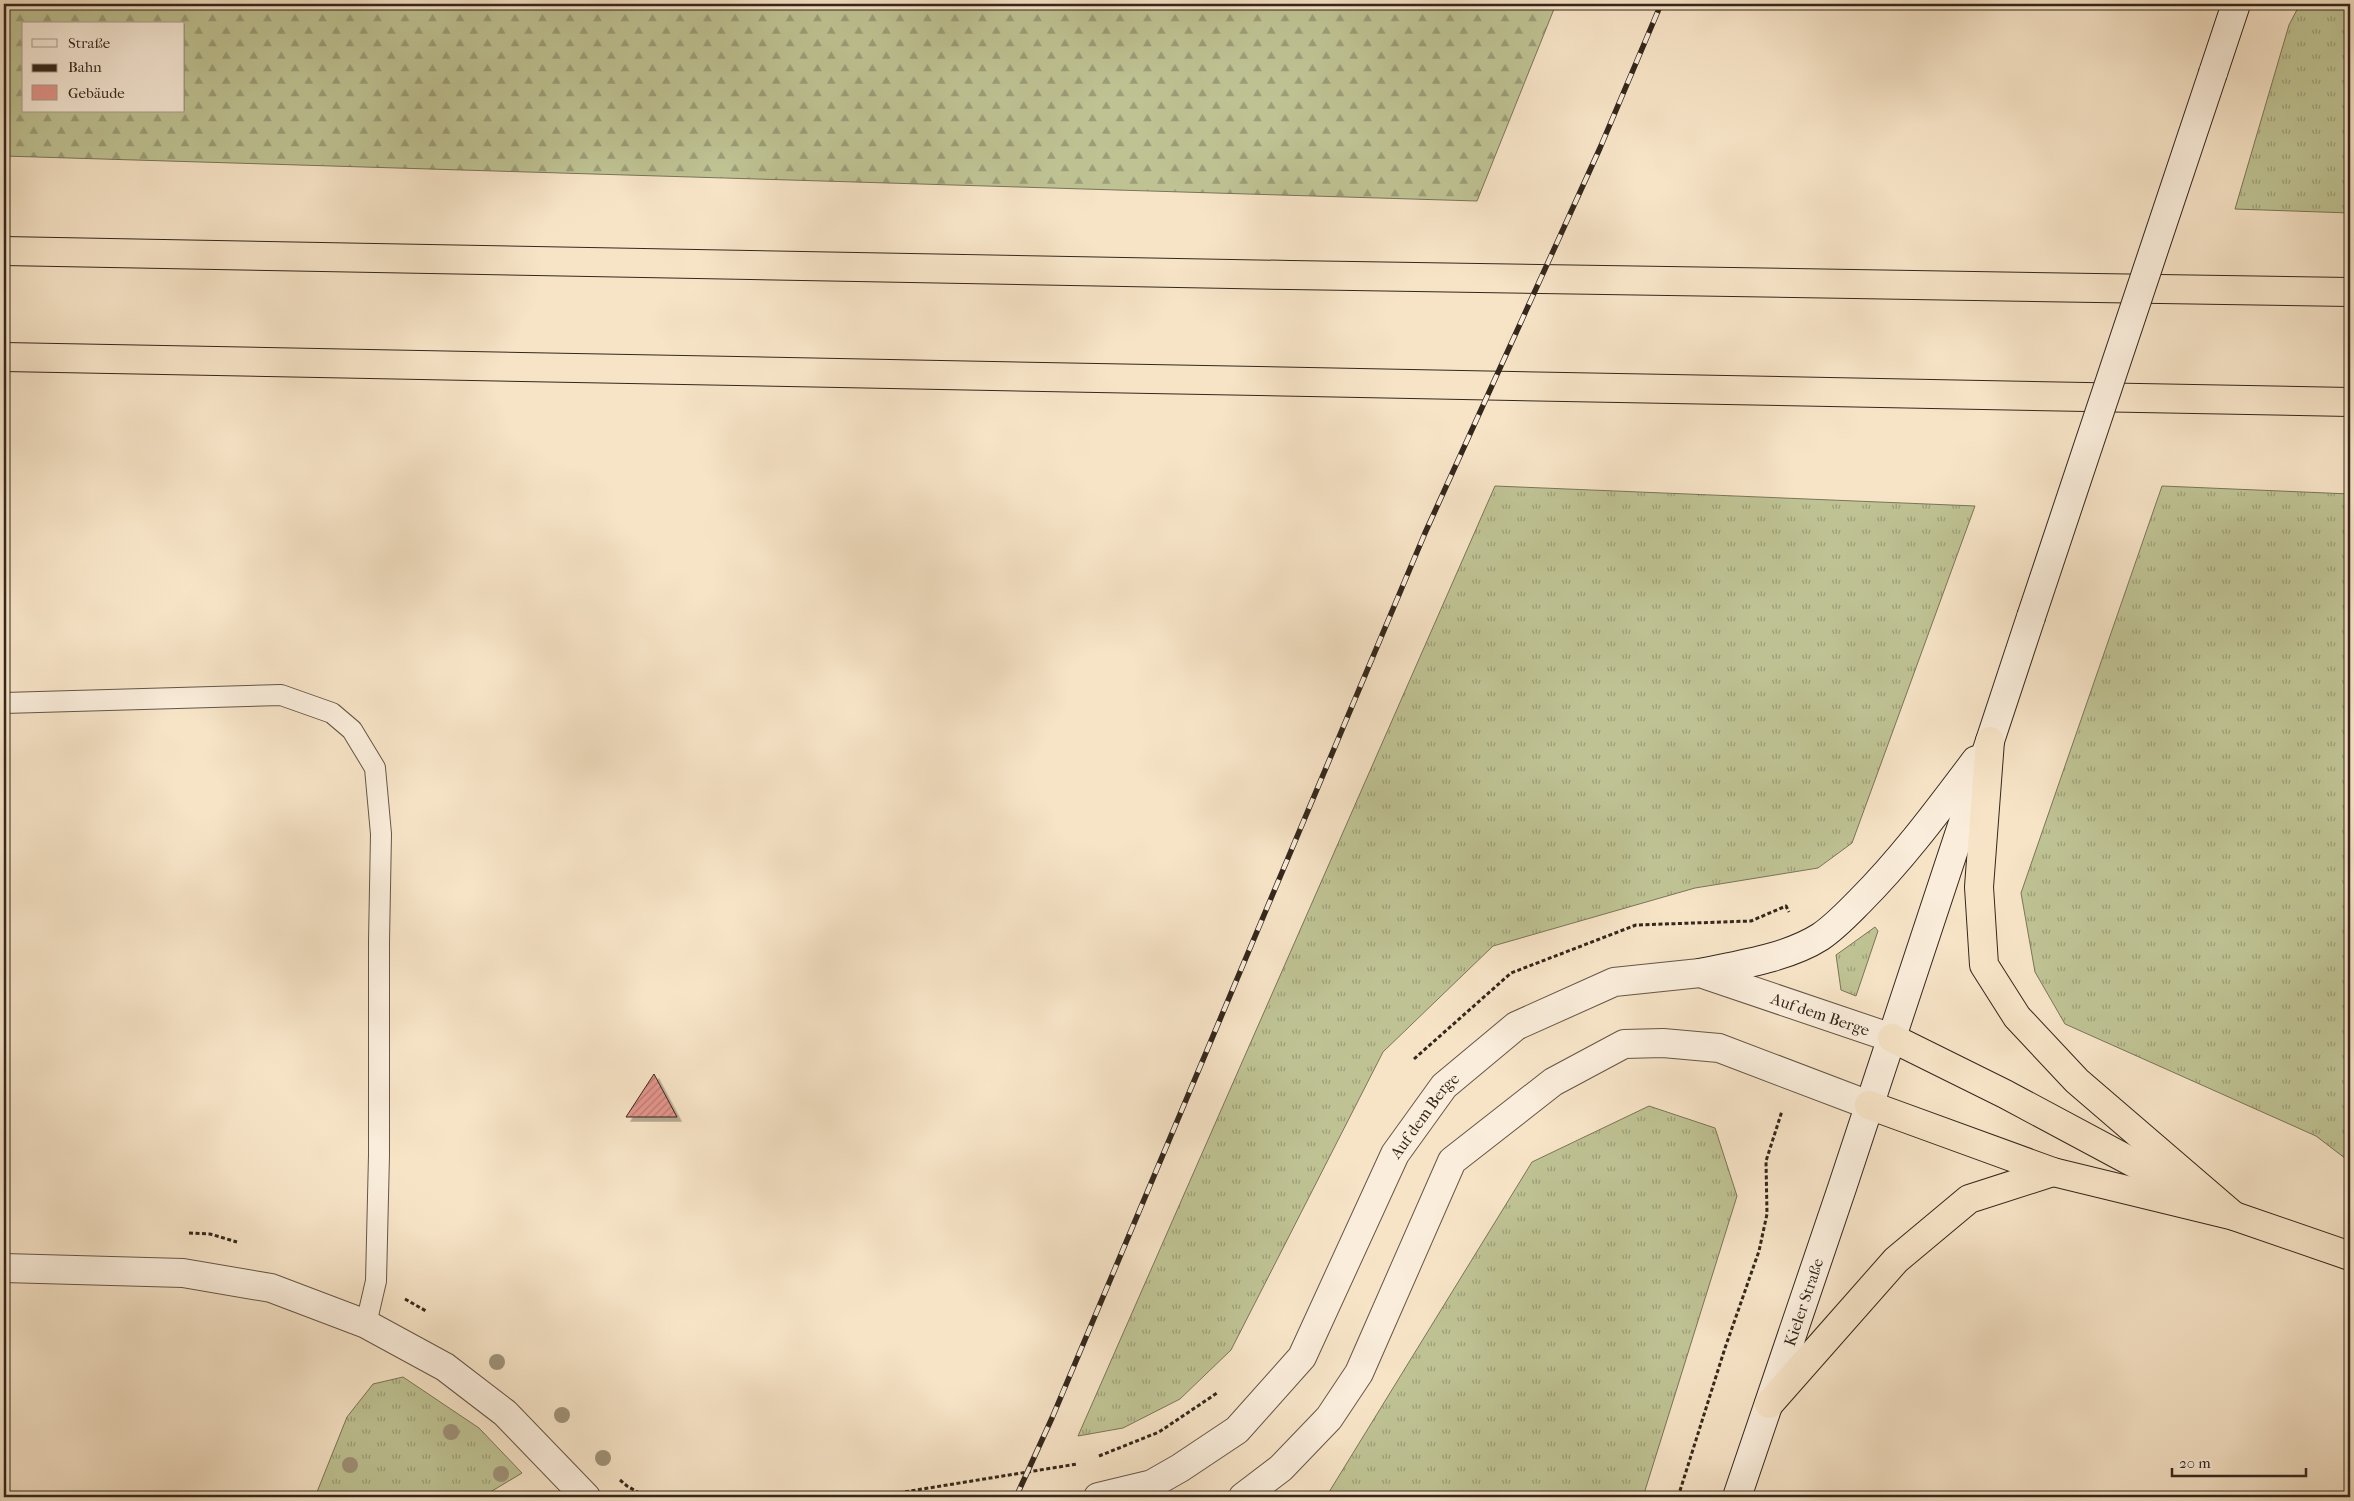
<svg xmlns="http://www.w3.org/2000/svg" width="2354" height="1501" font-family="'IM FELL French Canon',serif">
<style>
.grass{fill:url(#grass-tufts);stroke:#7a7558}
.forest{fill:url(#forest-firs);stroke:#7a7558;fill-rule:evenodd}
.building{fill:url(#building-hatch);stroke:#34271c;filter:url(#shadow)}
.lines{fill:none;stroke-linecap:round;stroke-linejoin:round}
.service-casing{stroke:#655647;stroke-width:22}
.minor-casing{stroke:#655647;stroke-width:30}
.secondary-casing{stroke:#34271c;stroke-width:30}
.motorway-casing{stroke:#34271c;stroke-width:30}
.path{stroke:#34271c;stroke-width:3;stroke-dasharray:4 2.5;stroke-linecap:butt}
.service{stroke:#faeddb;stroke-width:20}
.minor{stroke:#faeddb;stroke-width:28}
.secondary{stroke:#faeddb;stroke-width:28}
.motorway{stroke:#f7e4c7;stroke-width:28}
.rail-casing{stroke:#34271c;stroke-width:5.5}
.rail{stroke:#faeddb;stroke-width:4;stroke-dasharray:11;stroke-linecap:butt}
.secondary-bridge-casing{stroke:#34271c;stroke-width:30;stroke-linecap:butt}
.secondary-bridge{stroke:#faeddb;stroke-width:28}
.tree{fill:#9f9279}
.labels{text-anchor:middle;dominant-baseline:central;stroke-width:4.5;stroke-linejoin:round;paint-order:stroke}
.street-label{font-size:16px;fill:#34271c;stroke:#faeddb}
</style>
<defs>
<pattern id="grass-tufts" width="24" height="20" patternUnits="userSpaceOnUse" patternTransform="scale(1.25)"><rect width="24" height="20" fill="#bfc394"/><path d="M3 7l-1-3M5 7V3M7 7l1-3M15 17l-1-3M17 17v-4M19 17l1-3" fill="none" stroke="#9c9e78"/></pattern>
<pattern id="forest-firs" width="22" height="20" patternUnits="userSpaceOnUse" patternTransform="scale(1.25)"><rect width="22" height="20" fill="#bfc394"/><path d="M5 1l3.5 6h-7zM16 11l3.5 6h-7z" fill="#9c9e78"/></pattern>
<pattern id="building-hatch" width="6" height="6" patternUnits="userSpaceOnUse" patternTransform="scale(1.25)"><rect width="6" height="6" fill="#e4958c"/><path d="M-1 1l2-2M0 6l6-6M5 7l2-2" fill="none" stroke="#ba7a72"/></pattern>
<filter id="shadow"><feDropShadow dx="4.5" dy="4.5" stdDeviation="0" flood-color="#0004"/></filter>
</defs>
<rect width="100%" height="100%" fill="#f7e4c7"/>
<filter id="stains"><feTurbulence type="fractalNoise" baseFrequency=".004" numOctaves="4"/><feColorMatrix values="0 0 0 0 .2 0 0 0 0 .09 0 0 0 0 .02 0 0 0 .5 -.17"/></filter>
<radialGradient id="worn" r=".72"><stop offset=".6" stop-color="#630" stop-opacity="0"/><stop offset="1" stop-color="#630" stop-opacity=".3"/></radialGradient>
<g class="grass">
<polygon points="2300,4 2350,4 2350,213 2235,209 2289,25"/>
<polygon points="1495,486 1975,506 1852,843 1818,868 1695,888 1493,946 1383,1052 1231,1350 1180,1399 1123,1428 1078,1436"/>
<polygon points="2162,486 2350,494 2350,1162 2316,1136 2065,1024 2035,972 2021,893"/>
<polygon points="1875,927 1878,931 1856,996 1841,990 1836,955"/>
<polygon points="1649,1106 1715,1128 1737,1196 1643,1497 1326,1497 1532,1162"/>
<polygon points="403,1377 479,1428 522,1473 482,1497 315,1497 347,1417 373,1384"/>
</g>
<path class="forest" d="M4,4H1556L1477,201L4,156ZM24,24H184V111H24Z"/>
<polygon class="building" points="654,1074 677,1117 626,1117"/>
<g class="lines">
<g class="service-casing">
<polyline id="service" points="4,703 281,695 332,713 352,730 375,768 381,834 379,941 379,1155 376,1281 366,1324"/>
</g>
<g class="minor-casing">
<g id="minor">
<polyline points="4,1268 183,1273 271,1288 366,1324 445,1367 505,1413 586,1497"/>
<path id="s1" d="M1098,1497L1152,1484L1180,1468L1237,1430L1302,1357L1395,1154L1444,1086L1516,1026L1614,982L1700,973L1892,1038"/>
<polyline points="1243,1497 1281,1468 1329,1418 1359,1373 1452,1161 1553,1082 1624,1044 1663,1043 1719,1048 1869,1105"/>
</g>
</g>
<g class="secondary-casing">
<g id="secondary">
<polyline points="2213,73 2236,4"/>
<path d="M1700,973C1738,965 1787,958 1820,937C1835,927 1848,913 1860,901C1903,858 1939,809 1976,760"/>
<path id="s2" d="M1737,1497L1842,1188L2031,617"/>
</g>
</g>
<g class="motorway-casing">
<g id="motorway">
<polyline points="4,251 1290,275 2350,292"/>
<polyline points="4,357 2350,402"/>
<polyline points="1990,741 1979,887 1984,965 2017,1017 2077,1081 2234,1216"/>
<polyline points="1892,1038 2005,1094 2188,1192"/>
<polyline points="1869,1105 2053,1172 2234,1216 2350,1256"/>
<polyline points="1769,1404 1896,1260 1969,1199 2053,1172"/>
</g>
</g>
<g class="path">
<polyline points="1414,1059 1511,973 1636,925 1751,921 1786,906 1789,912"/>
<polyline points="189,1233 210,1234 237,1242"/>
<polyline points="405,1299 426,1311"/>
<polyline points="1099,1456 1159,1432 1217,1393"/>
<polyline points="620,1480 627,1486 646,1497"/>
<polyline points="873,1497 1077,1464"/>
<polyline points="1678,1497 1725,1348 1759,1251 1767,1214 1766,1161 1782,1111"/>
</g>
<use href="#service" class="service"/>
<use href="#minor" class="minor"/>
<use href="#secondary" class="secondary"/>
<use href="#motorway" class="motorway"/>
<g class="rail-casing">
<polyline id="rail" points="1016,1497 1052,1418 1425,533 1600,148 1661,4"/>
</g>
<use href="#rail" class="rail"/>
<g class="secondary-bridge-casing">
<polyline id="secondary-bridge" points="2031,617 2213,73"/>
</g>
<use href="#secondary-bridge" class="secondary-bridge"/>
</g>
<g class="tree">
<circle cx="497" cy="1362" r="8"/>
<circle cx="562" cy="1415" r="8"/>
<circle cx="451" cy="1432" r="8"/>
<circle cx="603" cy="1458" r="8"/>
<circle cx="350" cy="1465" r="8"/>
<circle cx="501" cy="1474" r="8"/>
</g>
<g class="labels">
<g class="street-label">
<text stroke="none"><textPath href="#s1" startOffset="976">Auf dem Berge</textPath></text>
<text stroke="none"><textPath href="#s1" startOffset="526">Auf dem Berge</textPath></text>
<text stroke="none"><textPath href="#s2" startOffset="206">Kieler Straße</textPath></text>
</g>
</g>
<rect width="2354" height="1501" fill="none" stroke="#f7e4c7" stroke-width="20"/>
<rect x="5" y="5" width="2344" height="1491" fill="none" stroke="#34271c" stroke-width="2.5"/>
<rect x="10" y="10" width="2334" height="1481" fill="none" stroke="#34271c"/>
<rect x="22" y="22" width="162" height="90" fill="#faeddb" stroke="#ab9e8f"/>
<rect x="32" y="39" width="25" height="8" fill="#faeddb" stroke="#ab9e8f"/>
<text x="68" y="48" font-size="15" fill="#34271c">Straße</text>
<rect x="32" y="64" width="25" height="8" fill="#34271c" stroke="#ab9e8f"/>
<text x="68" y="72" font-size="15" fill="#34271c">Bahn</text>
<rect x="32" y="85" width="25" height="15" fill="#e4958c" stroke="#ab9e8f"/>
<text x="68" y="98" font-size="15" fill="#34271c">Gebäude</text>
<path d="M2172 1468v8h134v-8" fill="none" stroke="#34271c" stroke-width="2.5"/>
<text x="2179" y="1468" font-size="15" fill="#34271c" stroke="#faeddb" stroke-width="4" paint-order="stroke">20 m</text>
<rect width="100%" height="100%" filter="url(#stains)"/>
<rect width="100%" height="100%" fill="url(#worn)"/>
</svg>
